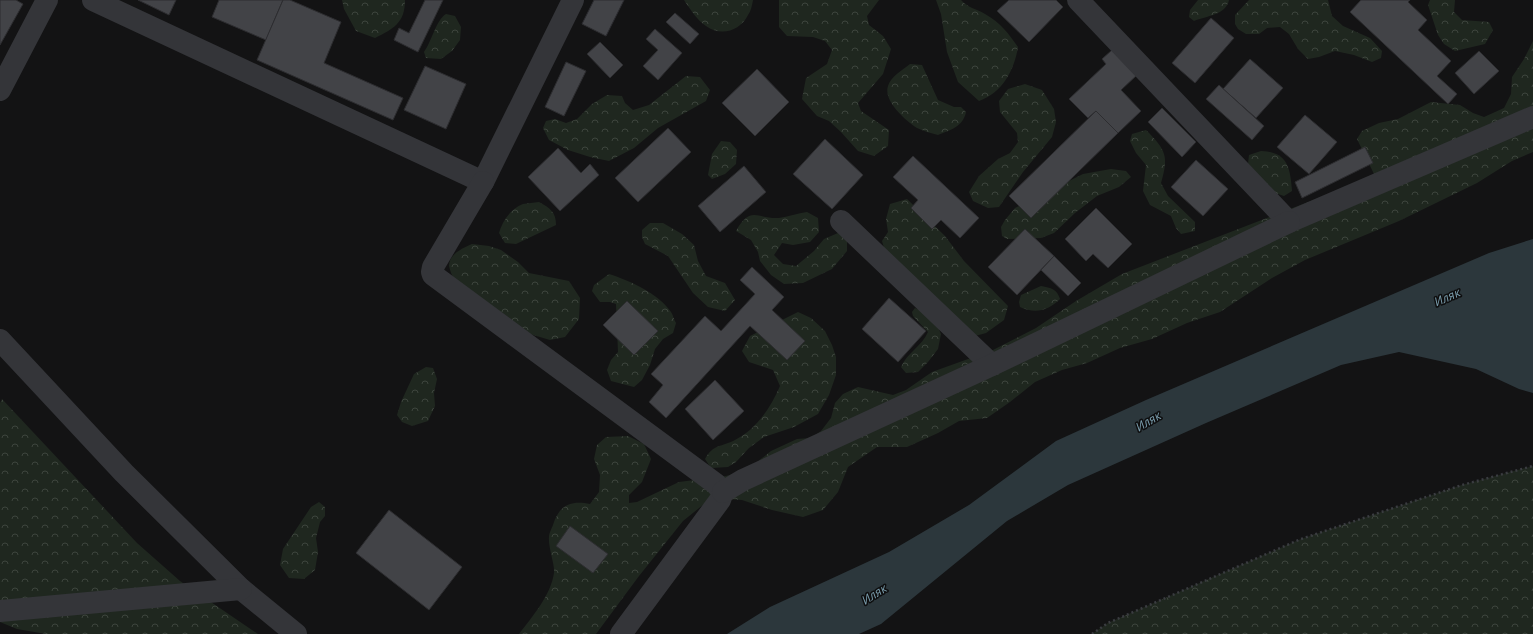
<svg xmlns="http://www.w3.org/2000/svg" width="1533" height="634" font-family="'Open Sans',sans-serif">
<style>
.forest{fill:url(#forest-crowns)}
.water{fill:#2c373c}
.building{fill:#424347;stroke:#2d2d30}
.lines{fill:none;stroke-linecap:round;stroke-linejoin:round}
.path{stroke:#3a3c40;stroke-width:2.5;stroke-dasharray:2 3;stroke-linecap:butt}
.minor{stroke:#343539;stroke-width:22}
.labels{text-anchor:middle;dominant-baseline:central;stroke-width:3;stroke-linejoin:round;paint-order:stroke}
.water-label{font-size:12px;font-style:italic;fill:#7c9faf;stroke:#0e0e0f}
</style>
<defs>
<pattern id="forest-crowns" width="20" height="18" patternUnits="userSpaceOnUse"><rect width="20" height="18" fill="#1f271f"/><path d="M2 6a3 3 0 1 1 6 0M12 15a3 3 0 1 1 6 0" fill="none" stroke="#3d443d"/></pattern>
</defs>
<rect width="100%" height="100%" fill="#131314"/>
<g class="forest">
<path d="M342,0H405C405,23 393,29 375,38L356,31L344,9Z"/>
<path d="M684,0H753C752,5 751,11 748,15C740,31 721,37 706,26C697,20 690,9 684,0Z"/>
<polygon points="779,0 879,0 867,16 869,25 883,36 891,49 883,74 858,103 861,111 889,130 888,146 874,156 858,151 841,132 829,121 817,116 802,99 806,78 827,64 832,50 825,41 813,37 787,36 779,27"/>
<path d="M936,0H961C968,8 977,9 985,14C1001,23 1008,33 1018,47C1014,71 1002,93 979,101L958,82L947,52L941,14Z"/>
<path d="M1198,0H1229C1226,15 1206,16 1194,21L1189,17L1190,10Z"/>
<polygon points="1249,0 1328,0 1332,16 1343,26 1370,38 1382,51 1381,58 1372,62 1354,55 1335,51 1319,57 1308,59 1298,49 1289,34 1280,27 1267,28 1259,34 1246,34 1238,29 1235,24 1235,15"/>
<polygon points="1430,0 1455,0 1454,12 1462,20 1489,22 1493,30 1485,44 1455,51 1444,44 1438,35 1428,5"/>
<path d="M446,14L455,16L461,27L460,40L452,51L441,59L426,58L424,52C432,41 436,20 446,14Z"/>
<path d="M1533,41V152L1512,161L1477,183L1399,221L1305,260L1272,278L1220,312L1187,323L1152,339L1120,348L1087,363L1062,370L1035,382L1010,402L987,418L959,421L938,433L907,447H877L848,467L838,492L823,510L803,517L772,510L742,500L714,498L704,504L683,521L639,576L596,634H519C532,617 551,595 554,573C555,565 548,547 549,537C549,533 552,528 553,525C559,505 571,500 590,504L599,492L600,475L594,459L597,445L606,437L628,436L644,444L651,459L642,482L629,495V503L637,502L679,482L726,476L747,470L771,451L797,439L811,438L821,431L831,418L835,403L843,394L858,387L893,395L906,390L932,372L993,350L1036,328L1076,301L1122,274L1365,180L1374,174L1357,139L1362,131L1379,123L1398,119L1431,102L1460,105L1473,113L1484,117L1504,108L1511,94L1512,77L1524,59Z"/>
<path d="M910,64L922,65L938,100L954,107H961L966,112C963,127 950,130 938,135C931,133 923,131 917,128C906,121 883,101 888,86C891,76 903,70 910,64Z"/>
<polygon points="686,76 700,77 710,90 706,101 658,128 634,148 609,161 590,157 568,150 549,140 543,128 546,121 555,119 566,123 577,119 592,104 607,95 622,96 625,103 633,110 649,105"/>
<polygon points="1025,84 1042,90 1054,109 1056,122 1052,137 1023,172 999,207 988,208 973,201 969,192 979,176 998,159 1010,153 1018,142 1017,133 1000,112 999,101 1008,89"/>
<path d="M1146,130C1166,150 1169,156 1161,183L1168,196L1195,222V231L1181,234L1176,228L1171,216L1150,205L1143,191L1146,165L1136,153L1130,141L1132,134Z"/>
<polygon points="721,141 730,142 737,150 736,164 725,174 712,179 708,175 712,154"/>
<path d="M1261,151C1288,152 1290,168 1292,191L1284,196L1275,193L1248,164L1249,155Z"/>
<polygon points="1111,169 1126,171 1131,177 1119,187 1097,196 1075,213 1054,233 1041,238 1007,239 1002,236 1001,227 1005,220 1015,208 1083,174"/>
<polygon points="907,199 945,236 964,261 1008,306 1004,320 986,333 975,336 885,251 882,241 888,232 886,219 890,204"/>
<path d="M539,202C550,208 556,212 556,225L516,244L505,243L499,233C502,222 510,209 523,204C528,203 534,203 539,202Z"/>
<path d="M807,212L818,218L819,232L810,242L793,245L782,243L774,255L783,264L796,266L814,251L824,239L838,233L847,241V251L832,269L803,283L784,284L771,275L760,261L758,252L751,240L736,231C751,205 756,219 779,218C788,217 798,213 807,212Z"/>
<polygon points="650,223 663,223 682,234 694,245 698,261 706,276 725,283 735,300 725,311 708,307 693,293 668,256 645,244 642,237 642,230"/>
<path d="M472,244L489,246L501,250L518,262L529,273L569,281L580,298L579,319L565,337L550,340L530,334L454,279C452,276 450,270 449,266C449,254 463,248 472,244Z"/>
<path d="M609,274C630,281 658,293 671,312C673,315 674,320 676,323L673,333L663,339L655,349L650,365L642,380L634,387L611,381L607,370L611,360L618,352L616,304L610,302H600L592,291L594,285Z"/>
<path d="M1041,286C1051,288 1057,289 1060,299C1048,311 1035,314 1020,307L1019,302L1021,295Z"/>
<path d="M915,308L926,313L936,323L941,334L938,349L928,362L918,372L906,373L901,367C907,353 922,346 928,332L913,316L912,312Z"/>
<path d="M798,312L811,318L825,331L832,345L836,357V375L829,395L818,414L794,427L764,437L749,448L736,462L728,467L711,468L705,459C713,444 722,447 735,440C757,429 771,407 780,386L773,370L749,362L742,351L750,336Z"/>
<polygon points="426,367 433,368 437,379 434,393 435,406 428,421 412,426 402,422 397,415 401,402 414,374"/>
<polygon points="2,399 137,543 180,581 258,634 46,634 17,629 0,622 0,403"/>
<polygon points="1533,466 1533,634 1092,634 1108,623 1301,539 1462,485"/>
<polygon points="319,502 325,507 325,516 320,522 316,538 318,552 315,570 304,579 289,578 280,565 283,549 311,507"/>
</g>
<polygon class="water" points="1533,239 1533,393 1519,389 1476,369 1399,352 1341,365 1206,423 1068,485 1007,521 881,624 859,634 727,634 770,607 889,552 969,505 1056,441 1146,400 1489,253"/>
<g class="building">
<polygon points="0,0 16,0 23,4 0,45"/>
<polygon points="138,0 176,0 169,15"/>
<polygon points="219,0 283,0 266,40 212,17"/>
<polygon points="283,0 290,0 341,22 324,63 403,98 393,120 257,60"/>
<polygon points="425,0 443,0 418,52 394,40 399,28 409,33"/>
<polygon points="594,0 624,0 606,36 582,24"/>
<polygon points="1009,0 1056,0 1063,7 1029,42 997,11"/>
<polygon points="1361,0 1410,0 1408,2 1427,20 1418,30 1451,61 1437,76 1457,94 1448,104 1350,12"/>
<polygon points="675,13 699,34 690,44 666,22"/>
<polygon points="1211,18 1234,38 1195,83 1172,63"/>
<polygon points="655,29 682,53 658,80 643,66 658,50 646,39"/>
<polygon points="600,42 623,65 610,78 587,54"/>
<polygon points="1112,50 1137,75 1121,90 1141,111 1118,133 1096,111 1088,118 1069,99 1106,64 1102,59"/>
<polygon points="1479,51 1499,71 1474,94 1455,73"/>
<polygon points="1250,59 1283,88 1256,118 1223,89"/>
<polygon points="566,62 586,71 564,116 545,107"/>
<polygon points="425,66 466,84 446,129 404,110"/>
<polygon points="757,69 789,102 755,136 722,103"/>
<polygon points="1219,85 1264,126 1252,140 1206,99"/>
<polygon points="1162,108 1196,142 1182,157 1148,122"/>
<polygon points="1096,111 1118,133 1031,218 1009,196"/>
<polygon points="1305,115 1337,142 1309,174 1277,147"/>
<polygon points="668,128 691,152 638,202 615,178"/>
<polygon points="825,139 863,175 832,209 793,174"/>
<polygon points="1365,147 1373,163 1302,198 1295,182"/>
<polygon points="558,148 581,173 590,164 599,175 560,211 528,177"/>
<polygon points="913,156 979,218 960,238 941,220 932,229 911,208 918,200 893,177"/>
<polygon points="1196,160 1228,189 1203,216 1171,187"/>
<polygon points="744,166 766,192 720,232 698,206"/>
<polygon points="1096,208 1132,244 1108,268 1093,254 1086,261 1065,239"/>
<polygon points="1025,229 1054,256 1017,295 988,267"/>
<polygon points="1054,256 1081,283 1068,296 1041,270"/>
<polygon points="752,267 784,297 772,310 805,341 787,360 750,326 666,418 649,402 663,385 651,374 705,316 721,331 755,294 740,280"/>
<polygon points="889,298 926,331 898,362 862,329"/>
<polygon points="627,301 658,331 634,355 603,325"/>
<polygon points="715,380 744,411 713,440 685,409"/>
<polygon points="389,510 462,567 429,610 356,553"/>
<polygon points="570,526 608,554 593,573 556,546"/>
</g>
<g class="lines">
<polyline class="path" points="1092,634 1108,623 1301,539 1462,485 1533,466"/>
<g class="minor">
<polyline points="93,0 483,182 573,0"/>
<polyline points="1078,0 1289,222 1533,117"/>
<polyline points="0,90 47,0"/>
<polyline points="483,182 433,267 432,272 433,275 716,484 723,492 720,500 621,634"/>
<polyline points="841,221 992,365"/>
<polyline points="0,340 124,473 241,589 296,634"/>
<polyline points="723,492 743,480 992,365 1289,222"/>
<polyline points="0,611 241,589"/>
</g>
</g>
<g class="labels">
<g class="water-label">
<text transform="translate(1447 297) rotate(-24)">Иляк</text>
<text transform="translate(1148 421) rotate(-31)">Иляк</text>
<text transform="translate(874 594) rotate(-32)">Иляк</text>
</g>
</g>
</svg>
